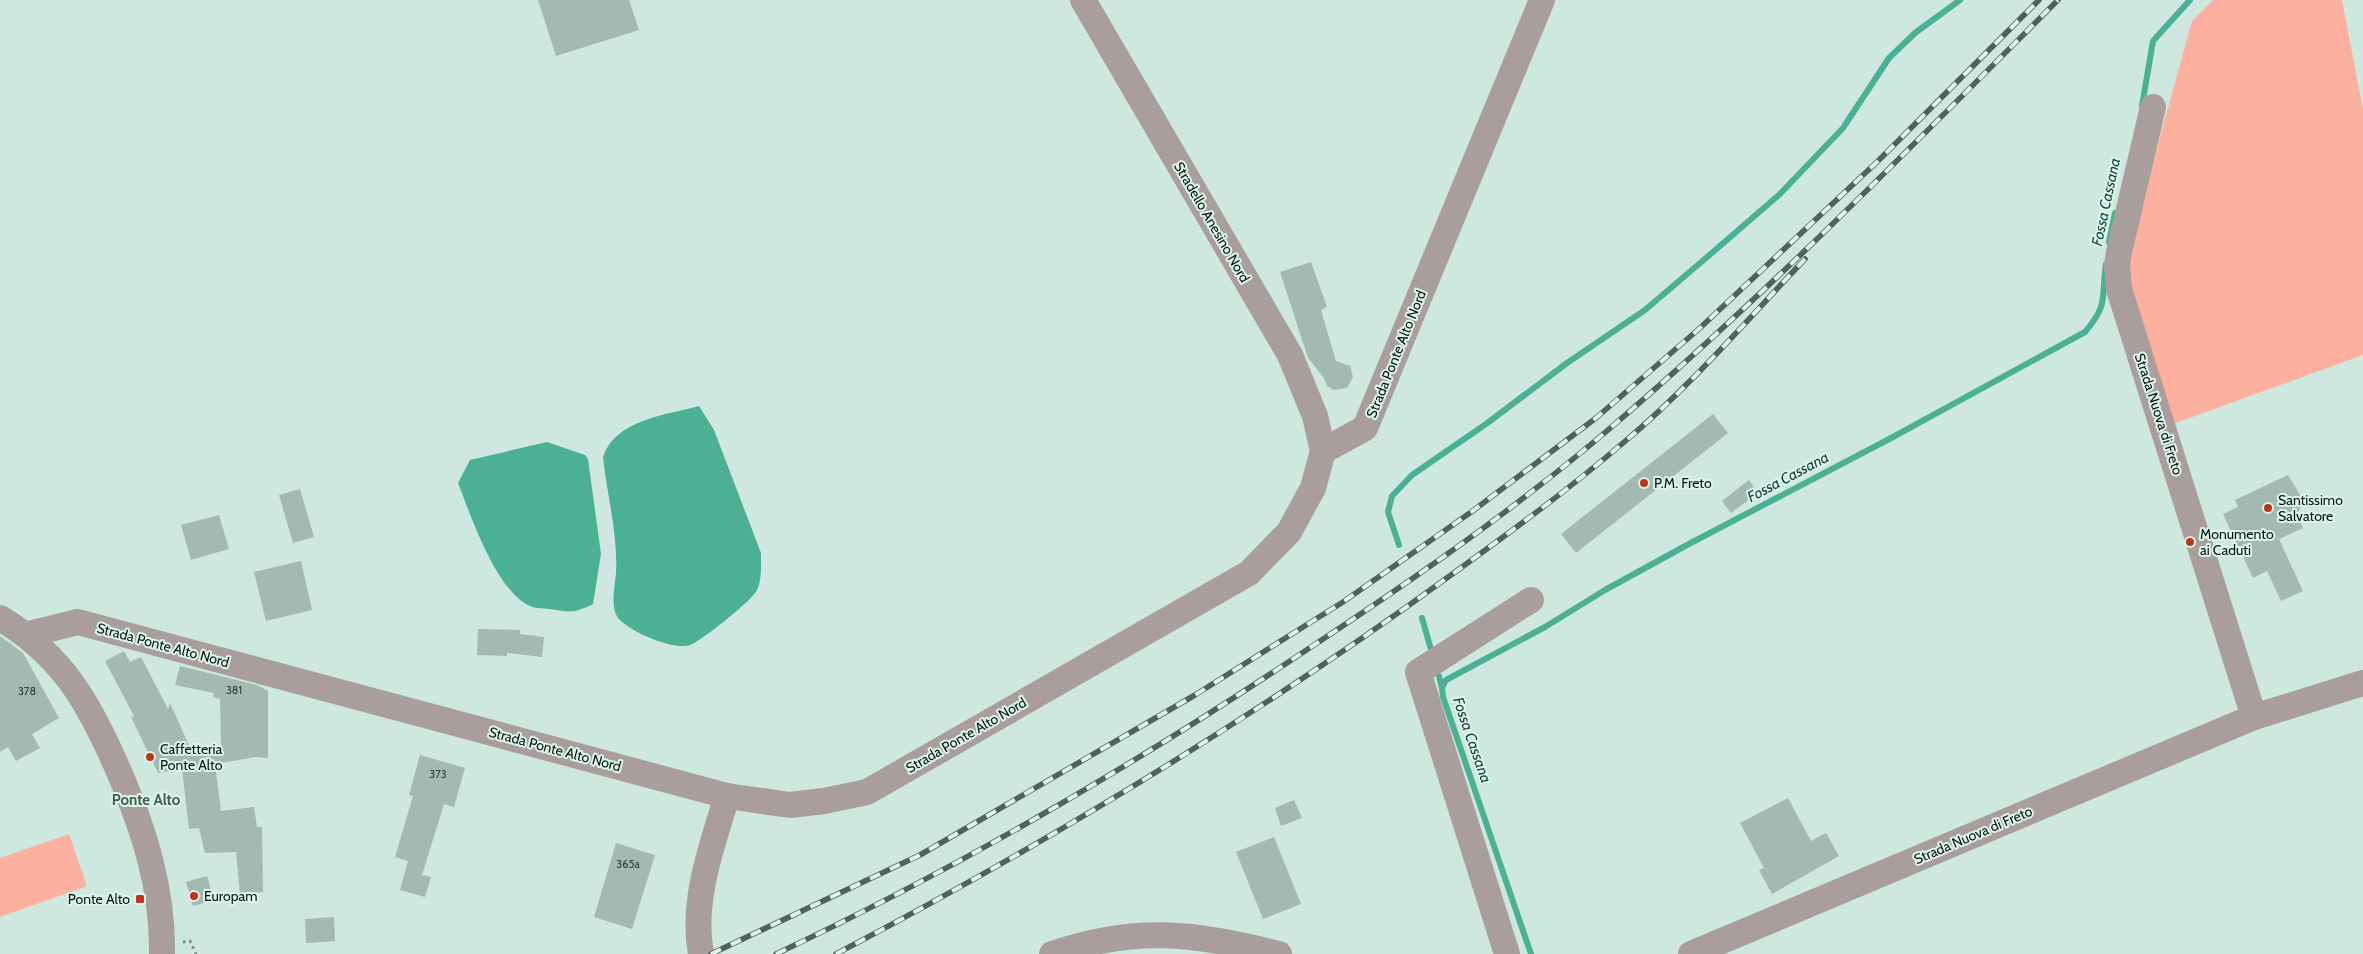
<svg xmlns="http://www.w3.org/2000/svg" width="2363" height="954" font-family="Cabin,sans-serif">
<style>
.green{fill:#fdb09f}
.water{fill:#4bb094}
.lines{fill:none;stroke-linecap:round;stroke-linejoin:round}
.stream{stroke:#4bb094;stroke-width:6}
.building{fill:#a2bab2}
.path{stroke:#788a84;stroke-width:3;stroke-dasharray:2.5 4;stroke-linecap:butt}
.minor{stroke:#a99e9c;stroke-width:26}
.rail-casing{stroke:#52615c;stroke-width:5.5}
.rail{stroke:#dbf5ec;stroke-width:4;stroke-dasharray:11;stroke-linecap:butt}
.poi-dot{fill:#bf3419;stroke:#dbf5ec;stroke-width:2}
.labels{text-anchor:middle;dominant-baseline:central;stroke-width:4;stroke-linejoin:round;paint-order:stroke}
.number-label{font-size:11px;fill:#313e39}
.street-label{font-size:14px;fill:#0b1411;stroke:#dbf5ec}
.poi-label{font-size:14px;fill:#0b1411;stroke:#dbf5ec;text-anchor:start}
.water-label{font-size:15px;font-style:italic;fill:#174337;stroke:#dbf5ec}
.neighbourhood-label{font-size:15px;font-weight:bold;fill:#445a53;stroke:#dbf5ec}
</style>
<rect width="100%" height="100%" fill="#cee8df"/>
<g class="green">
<polygon points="2213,0 2342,0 2363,109 2363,355 2173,424 2130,291 2127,257 2192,21"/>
<polygon points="69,834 87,886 0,917 0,858"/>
</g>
<g class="water">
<path d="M699,406L714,430L761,553C761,564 762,580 757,590C753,600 700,642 690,645C673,651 629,631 618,618C610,607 615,586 616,573C618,534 607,495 603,457C615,420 666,415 699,406Z"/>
<path d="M547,442L585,455L588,459L601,554L593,604C573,614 571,612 549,609C543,608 536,609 530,606C496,591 471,516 458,483L470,460Z"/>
</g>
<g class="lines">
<g class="stream">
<polyline points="2142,106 2153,41 2190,0"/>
<polyline points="2109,242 2115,213"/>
<polyline points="1399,545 1388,512 1392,496 1412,475 1486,424 1567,363 1645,310 1713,252 1780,194 1843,128 1889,58 1915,33 1960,0"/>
<polyline points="1422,618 1432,653"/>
<polyline points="1439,676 1442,688"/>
<path d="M1531,954L1443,697L1442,688L1446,680L1545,627L1605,590L1687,545L1893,437L2085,332C2109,304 2101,298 2106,264"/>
</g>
</g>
<g class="building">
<polygon points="538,0 629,0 639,30 556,56"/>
<polygon points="1311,262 1327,307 1321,310 1336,361 1350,366 1353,377 1347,388 1334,390 1327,386 1324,378 1308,358 1280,272"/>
<polygon points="1713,414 1728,433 1576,553 1561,534"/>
<polygon points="2288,475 2302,498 2302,504 2297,515 2303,528 2279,539 2303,591 2281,601 2267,571 2253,578 2223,514 2238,507 2235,500"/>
<polygon points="1749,480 1758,493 1731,513 1722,501"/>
<polygon points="300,489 314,537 293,543 279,495"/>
<polygon points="219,515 229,549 191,560 181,525"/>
<polygon points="301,561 312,610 266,621 254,572"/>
<polygon points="478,629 520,630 520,634 544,637 542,657 507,653 507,656 477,655"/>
<polygon points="0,636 23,653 59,718 32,734 40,748 16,761 8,747 0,752"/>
<polygon points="124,651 130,662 141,657 168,709 170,703 192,752 221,747 220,699 213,697 214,693 175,685 180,666 257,685 268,691 268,758 256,757 215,764 221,811 254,807 257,827 262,827 263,892 240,894 236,852 205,853 199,828 189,829 182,769 158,773 131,717 134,716 105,661"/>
<polygon points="420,755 465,768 454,807 444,804 422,875 431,877 425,897 400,890 408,861 395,857 413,796 409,795"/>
<polygon points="1788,798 1811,841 1826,833 1839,856 1772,894 1759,870 1764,868 1740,823"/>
<polygon points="1294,800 1302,818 1281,826 1275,808"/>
<polygon points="1274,837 1301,904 1263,919 1236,852"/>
<polygon points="616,843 655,855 632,929 594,917"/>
<polygon points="207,876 214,900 193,906 186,882"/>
<polygon points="334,917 335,941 306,943 305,919"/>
</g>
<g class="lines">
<polyline class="path" points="183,942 190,941 196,954"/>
<g class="minor">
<polyline points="1083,0 1290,355 1315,416 1323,451"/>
<polyline points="2153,107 2119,252 2117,265 2119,289 2254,717"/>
<path d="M0,618C65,657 91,707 120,774C145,833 163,890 162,954"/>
<polyline points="25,635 78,622 727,796 790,805 824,801 867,792 1249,573 1289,532 1313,488 1323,451 1365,428 1542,0"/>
<path d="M701,954C691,901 712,846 727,796"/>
<path d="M1052,954C1137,925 1194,933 1279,954"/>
<polyline points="1507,954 1418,672 1531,600"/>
<polyline points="1691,954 2254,717 2363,683"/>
</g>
<g class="rail-casing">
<g id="rail">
<polyline points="711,954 920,855 1195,695 1343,602 1474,510 1596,418 1700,328 1878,161 2039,0"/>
<path d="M776,954C961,867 1139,762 1308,649C1411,581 1514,510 1608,430C1765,296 1912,146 2058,0"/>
<path d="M836,954C1049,842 1256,717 1451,575C1509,533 1568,490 1623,443C1689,388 1746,321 1805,259"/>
</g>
</g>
<use href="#rail" class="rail"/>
</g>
<g class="poi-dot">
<circle cx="1644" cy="483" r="5"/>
<circle cx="2268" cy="508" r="5"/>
<circle cx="2190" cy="542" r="5"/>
<circle cx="150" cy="757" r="5"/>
<circle cx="194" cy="896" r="5"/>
<rect x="135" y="894" width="10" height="10" rx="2.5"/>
</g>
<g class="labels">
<g class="number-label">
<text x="234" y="690">381</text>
<text x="27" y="691">378</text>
<text x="438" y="774">373</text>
<text x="628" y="864">365a</text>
</g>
<g class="street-label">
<text transform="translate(1212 222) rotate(60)">Stradello Anesino Nord</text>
<text transform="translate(1396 354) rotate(-68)">Strada Ponte Alto Nord</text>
<text transform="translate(2159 414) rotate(72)">Strada Nuova di Freto</text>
<text transform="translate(163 645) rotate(15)">Strada Ponte Alto Nord</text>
<text transform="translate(966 735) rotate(-30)">Strada Ponte Alto Nord</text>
<text transform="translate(555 749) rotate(15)">Strada Ponte Alto Nord</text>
<text transform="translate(1973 835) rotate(-23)">Strada Nuova di Freto</text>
</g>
<g class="poi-label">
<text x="1654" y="483">P.M. Freto</text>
<text x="2278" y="500">Santissimo<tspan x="2278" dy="16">Salvatore</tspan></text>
<text x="2200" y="534">Monumento<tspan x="2200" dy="16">ai Caduti</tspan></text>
<text x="160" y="749">Caffetteria<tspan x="160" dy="16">Ponte Alto</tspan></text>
<text x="204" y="896">Europam</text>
<text x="130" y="899" text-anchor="end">Ponte Alto</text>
</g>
<g class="water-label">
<text transform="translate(2106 202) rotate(-78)">Fossa Cassana</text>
<text transform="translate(1788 477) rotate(-28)">Fossa Cassana</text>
<text transform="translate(1472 740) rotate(71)">Fossa Cassana</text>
</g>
<g class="neighbourhood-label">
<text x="146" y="800">Ponte Alto</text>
</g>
</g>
</svg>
